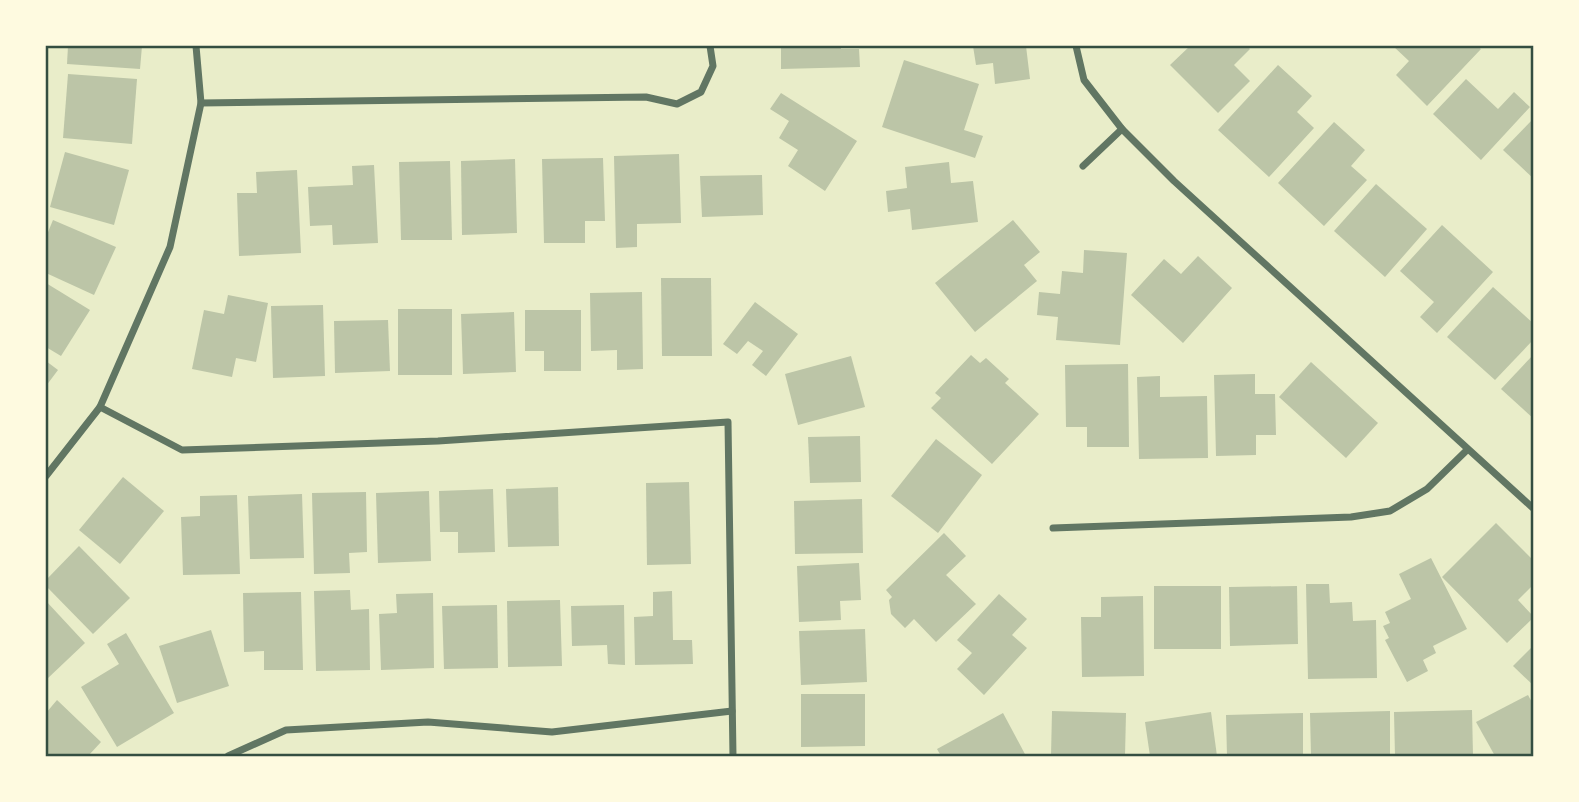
<svg xmlns="http://www.w3.org/2000/svg" width="1579" height="802" font-family="'Nunito Sans',sans-serif">
<style>
.building{fill:#bcc5a7}
.lines{fill:none;stroke-linecap:round;stroke-linejoin:round}
.minor{stroke:#617663;stroke-width:7}
.neatline{fill:none;stroke:#344e41;stroke-width:2.5}
</style>
<rect width="100%" height="100%" fill="#e9edc9"/>
<g class="building">
<polygon points="68,46 142,46 140,69 67,64"/>
<polygon points="781,46 841,46 841,49 859,49 860,67 781,69"/>
<polygon points="973,46 1026,46 1030,79 995,84 993,63 976,65"/>
<polygon points="1190,46 1247,46 1250,49 1234,65 1250,81 1218,113 1170,65"/>
<polygon points="1393,46 1477,46 1481,49 1427,106 1396,75 1409,61"/>
<polygon points="904,60 979,84 964,130 983,136 975,158 882,127"/>
<polygon points="1278,65 1312,96 1297,112 1314,128 1269,177 1218,130"/>
<polygon points="68,74 137,79 132,144 63,138"/>
<polygon points="1466,79 1498,109 1514,92 1530,107 1481,160 1433,114"/>
<polygon points="781,93 857,141 825,191 788,166 798,150 779,138 789,121 770,109"/>
<polygon points="1534,118 1534,179 1503,150"/>
<polygon points="1334,122 1365,150 1351,166 1367,180 1324,226 1278,183"/>
<polygon points="65,152 129,170 114,225 50,207"/>
<polygon points="679,154 681,223 637,224 637,247 616,248 614,156"/>
<polygon points="603,158 605,221 585,221 585,243 544,243 542,159"/>
<polygon points="515,159 517,233 462,235 461,161"/>
<polygon points="450,161 452,240 401,240 399,162"/>
<polygon points="949,162 951,183 973,181 978,222 912,230 910,209 888,212 886,191 907,188 905,167"/>
<polygon points="374,165 378,243 333,245 332,225 310,226 308,187 353,185 352,166"/>
<polygon points="297,170 301,253 239,256 237,193 257,193 256,172"/>
<polygon points="762,175 763,215 702,217 700,176"/>
<polygon points="1376,184 1427,229 1385,277 1334,231"/>
<polygon points="53,220 116,247 94,295 46,273 46,237"/>
<polygon points="1013,220 1040,252 1024,265 1037,281 975,332 935,283"/>
<polygon points="1442,225 1493,272 1437,333 1420,317 1434,302 1400,271"/>
<polygon points="1084,250 1127,253 1120,345 1056,340 1058,317 1037,315 1039,292 1060,294 1062,271 1083,273"/>
<polygon points="1198,256 1232,288 1183,343 1131,295 1164,259 1181,274"/>
<polygon points="661,278 711,278 712,356 662,356"/>
<polygon points="46,283 90,310 61,356 46,347"/>
<polygon points="1493,287 1534,324 1534,339 1495,380 1447,337"/>
<polygon points="642,292 643,369 617,370 617,350 591,351 590,293"/>
<polygon points="228,295 268,303 256,362 236,358 232,377 192,369 204,310 224,314"/>
<polygon points="755,302 798,334 766,376 752,365 763,351 748,341 737,354 723,344"/>
<polygon points="323,305 325,376 273,378 271,306"/>
<rect x="398" y="309" width="54" height="66"/>
<polygon points="525,310 581,310 581,371 544,371 544,351 525,351"/>
<polygon points="514,312 516,372 463,374 461,314"/>
<polygon points="388,320 390,371 335,373 334,321"/>
<polygon points="1534,354 1534,419 1501,389"/>
<polygon points="971,355 980,363 986,358 1009,379 1005,383 1039,414 992,464 931,408 941,398 935,393"/>
<polygon points="851,356 865,407 798,425 785,374"/>
<polygon points="46,361 58,370 46,386"/>
<polygon points="1311,362 1378,423 1346,458 1279,397"/>
<polygon points="1128,364 1129,447 1087,447 1087,427 1066,427 1065,365"/>
<polygon points="1255,374 1255,394 1275,394 1276,435 1256,435 1256,455 1216,456 1214,375"/>
<polygon points="1160,376 1160,397 1207,396 1208,458 1139,459 1137,377"/>
<polygon points="860,436 861,482 810,483 808,437"/>
<polygon points="936,439 982,475 938,533 891,496"/>
<polygon points="123,477 164,511 120,564 79,530"/>
<polygon points="689,482 691,564 647,565 646,483"/>
<polygon points="558,487 559,546 508,547 506,489"/>
<polygon points="493,489 495,552 458,553 458,532 440,532 439,491"/>
<polygon points="429,491 431,561 378,563 376,493"/>
<polygon points="366,492 367,552 349,553 350,573 314,574 312,493"/>
<polygon points="302,494 304,558 250,559 248,496"/>
<polygon points="237,495 240,574 183,575 181,517 200,516 200,496"/>
<polygon points="862,499 863,553 795,554 794,501"/>
<polygon points="1496,523 1534,561 1534,584 1518,600 1534,617 1507,643 1442,577"/>
<polygon points="944,533 966,556 946,575 976,604 936,642 914,619 905,628 891,614 889,600 892,597 886,590"/>
<polygon points="79,546 130,598 93,634 46,586 46,580"/>
<polygon points="1431,558 1467,629 1433,646 1436,653 1423,660 1428,671 1407,682 1385,640 1389,638 1383,626 1390,623 1385,612 1411,599 1399,574"/>
<polygon points="859,563 861,600 840,601 841,620 799,622 797,566"/>
<polygon points="1306,584 1329,584 1330,603 1352,602 1353,621 1376,620 1377,678 1308,679"/>
<rect x="1154" y="586" width="67" height="63"/>
<polygon points="1297,586 1298,644 1230,646 1229,587"/>
<polygon points="350,590 351,610 369,609 370,670 316,671 314,591"/>
<polygon points="672,591 673,640 692,640 693,664 635,665 634,617 653,616 653,592"/>
<polygon points="301,592 303,670 264,670 264,651 244,652 243,593"/>
<polygon points="433,593 434,668 381,670 379,614 397,613 396,594"/>
<polygon points="999,594 1027,619 1012,635 1027,648 984,695 957,669 972,653 957,640"/>
<polygon points="1143,596 1144,676 1082,677 1081,617 1101,617 1101,597"/>
<polygon points="560,600 562,666 508,667 507,601"/>
<polygon points="46,601 85,643 47,679 46,677"/>
<polygon points="497,605 498,668 444,669 442,606"/>
<polygon points="624,605 625,665 608,664 607,645 572,646 571,606"/>
<polygon points="865,629 867,682 801,685 799,631"/>
<polygon points="211,630 229,686 177,703 159,646"/>
<polygon points="126,633 174,713 117,747 81,687 119,664 107,644"/>
<polygon points="1534,645 1534,686 1513,666"/>
<polygon points="801,694 865,694 865,746 801,747"/>
<polygon points="1528,695 1534,706 1534,756 1495,756 1476,722"/>
<polygon points="57,700 101,742 89,755 91,756 46,756 46,713"/>
<polygon points="1472,710 1473,756 1395,756 1394,712"/>
<polygon points="1052,711 1126,713 1125,756 1051,756"/>
<polygon points="1390,711 1390,756 1311,756 1310,713"/>
<polygon points="1211,712 1217,756 1150,756 1145,722"/>
<polygon points="1003,713 1026,756 941,756 937,749"/>
<polygon points="1303,713 1303,756 1227,756 1226,715"/>
</g>
<g class="lines">
<g class="minor">
<polyline points="1076,46 1084,80 1122,129 1174,181 1534,509"/>
<polyline points="201,103 646,97 677,104 701,92 713,66 710,46"/>
<polyline points="1083,166 1122,129"/>
<polyline points="100,407 182,450 438,441 728,422 733,756"/>
<polyline points="46,476 100,407 170,247 201,103 196,46"/>
<polyline points="1053,528 1351,517 1390,511 1427,489 1467,450"/>
<polyline points="228,756 286,730 428,722 552,732 732,711"/>
</g>
</g>
<rect width="1579" height="802" fill="none" stroke="#fefae0" stroke-width="94"/>
<rect x="47" y="47" width="1485" height="708" class="neatline"/>
</svg>
